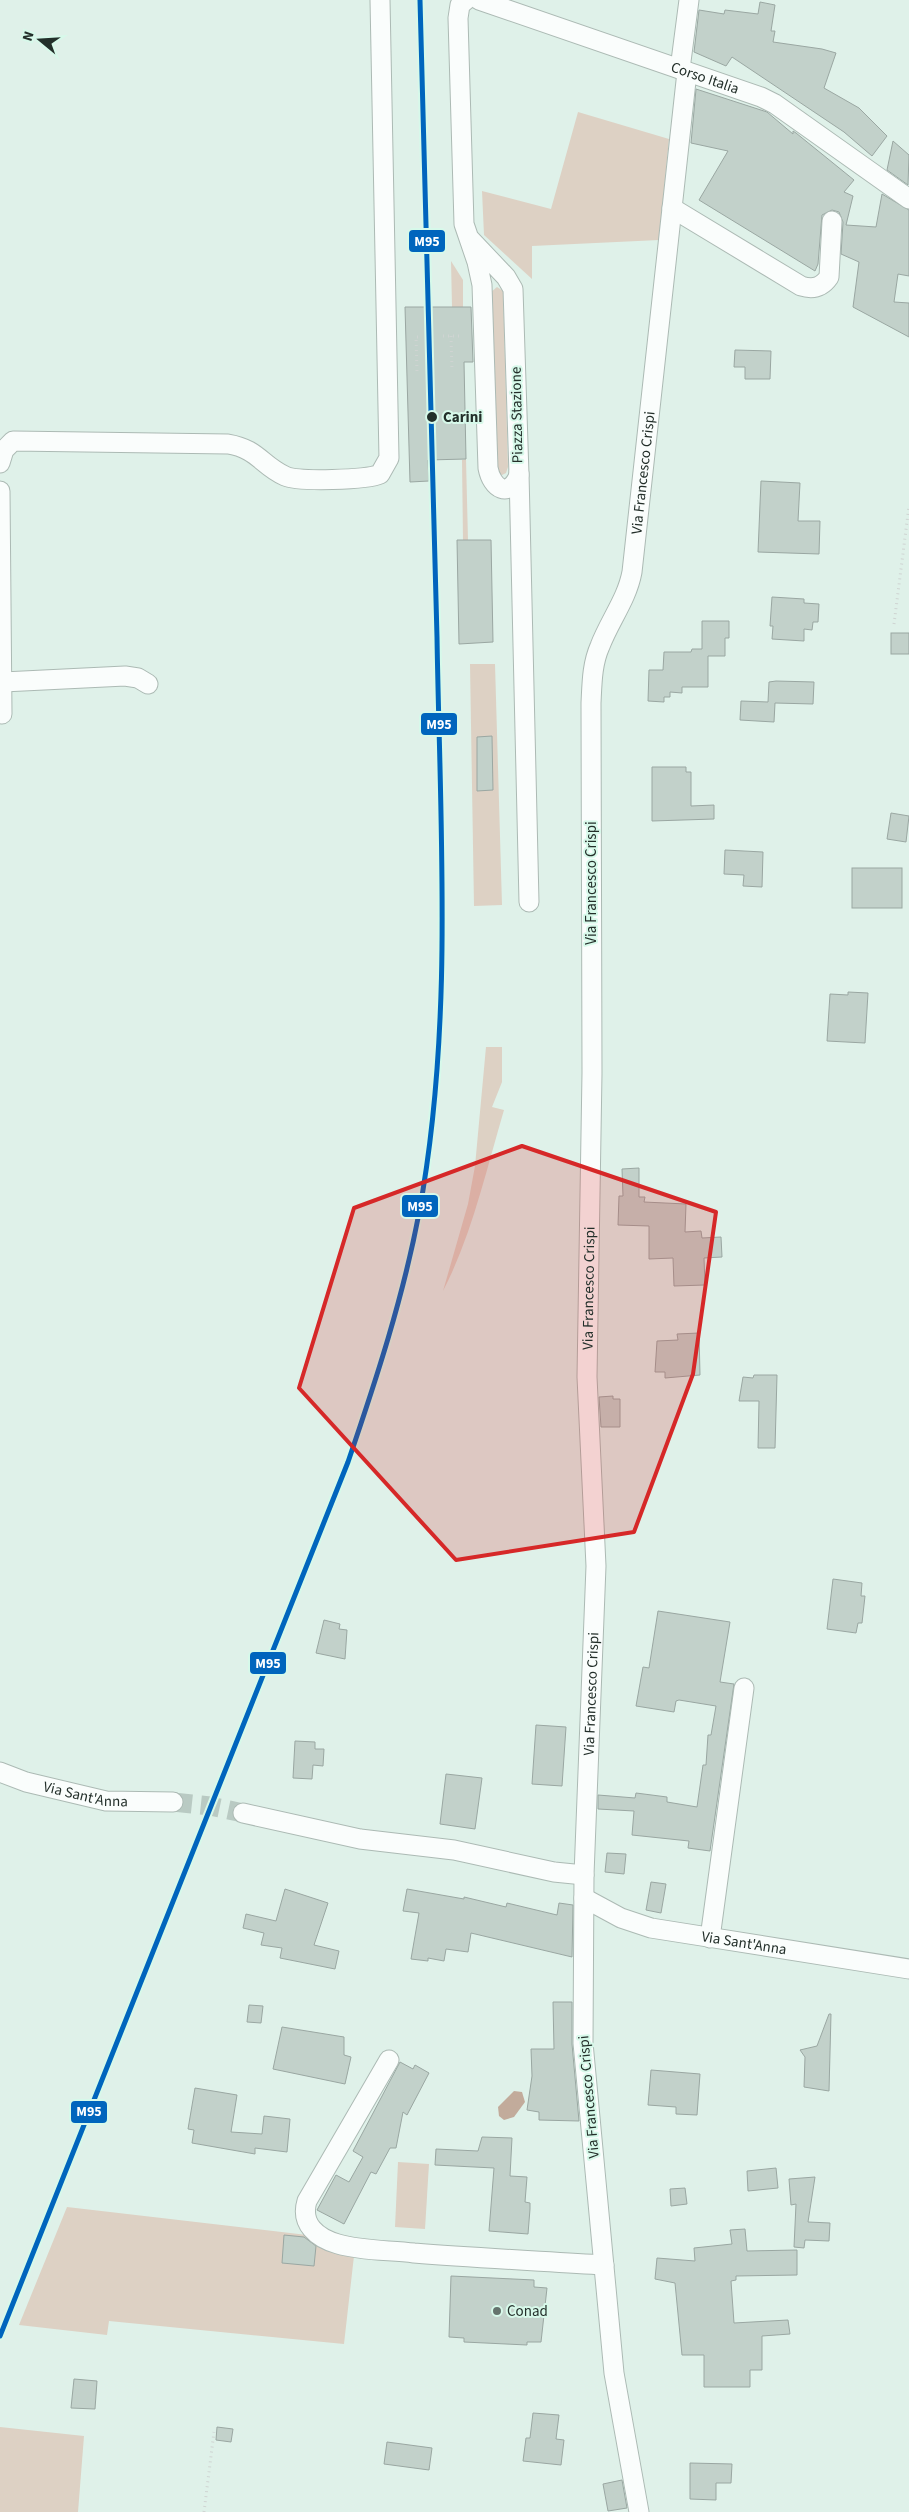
<svg xmlns="http://www.w3.org/2000/svg" width="909" height="2512" font-family="'Source Sans 3',sans-serif">
<style>
.green{fill:#ddd1c4}
.water{fill:#c2ab9b}
.building{fill:#c2d1ca;stroke:#9aa7a2}
.lines{fill:none;stroke-linecap:round;stroke-linejoin:round}
.minor-tunnel{stroke:#b9cac3;stroke-width:19;stroke-dasharray:19 9;stroke-linecap:butt}
.minor-casing{stroke:#acbab4;stroke-width:21}
.path{stroke:#cfd4d2;stroke-width:3;stroke-dasharray:1 4;stroke-linecap:butt}
.minor{stroke:#fafdfc;stroke-width:19}
.rail-1-casing{stroke:#d7f9ea;stroke-width:9}
.rail-1{stroke:#0065bd;stroke-width:5}
.marked{fill:#d62828;fill-opacity:0.2;stroke:#d62828;stroke-width:4;stroke-linejoin:round}
.stop-dot{fill:#232f2a;stroke:#d7f9ea;stroke-width:2}
.poi-dot{fill:#65736d;stroke:#d7f9ea;stroke-width:2}
.labels{text-anchor:middle;dominant-baseline:central;stroke-width:4;stroke-linejoin:round;paint-order:stroke}
.street-label{font-size:15px;fill:#232f2a;stroke:#d7f9ea}
.stop-label{font-size:15px;font-weight:bold;fill:#232f2a;stroke:#d7f9ea;text-anchor:start}
.poi-label{font-size:15px;fill:#232f2a;stroke:#d7f9ea;text-anchor:start}
.line-badge{stroke:#d7f9ea;stroke-width:2}
.badge-label{font-size:14px;text-anchor:middle;font-weight:bold;fill:#fff}
</style>
<rect width="100%" height="100%" fill="#dff1e9"/>
<g class="green">
<polygon points="578,112 669,139 659,240 532,246 532,279 484,235 482,191 551,209"/>
<polygon points="451,261 463,280 463,307 452,307"/>
<polygon points="497,287 503,291 508,467 506,473 502,475 497,473 490,293"/>
<polygon points="466,459 468,540 463,540 462,460"/>
<polygon points="470,664 495,664 502,905 474,906"/>
<path d="M486,1047H502V1082L492,1107L504,1110C486,1171 472,1235 443,1291L468,1204L475,1166Z"/>
<polygon points="398,2162 429,2164 425,2229 395,2227"/>
<polygon points="67,2207 324,2237 355,2247 344,2344 109,2321 107,2335 19,2325"/>
<polygon points="0,2427 84,2436 78,2512 0,2512"/>
</g>
<polygon class="water" points="514,2091 522,2092 525,2102 514,2117 504,2120 499,2116 498,2107"/>
<g class="building">
<polygon points="760,2 775,5 771,31 775,31 773,42 822,49 836,53 824,88 859,108 887,136 872,156 844,132 732,57 726,66 694,52 699,10 724,14 725,10 758,14"/>
<polygon points="696,89 767,112 793,134 793,131 796,133 854,180 844,192 853,196 846,225 876,227 882,194 909,210 909,276 898,274 894,302 909,303 909,337 853,307 859,262 841,254 843,222 839,212 832,210 822,215 818,264 815,271 699,200 728,151 691,143"/>
<polygon points="893,141 909,155 908,185 887,170"/>
<polygon points="405,307 471,307 473,362 464,362 466,459 428,460 429,481 410,482"/>
<polygon points="735,350 771,351 770,379 745,379 745,367 734,367"/>
<polygon points="761,481 800,483 798,521 820,521 819,554 758,552"/>
<polygon points="457,540 491,540 493,642 459,644"/>
<polygon points="772,597 804,599 804,603 819,604 818,622 813,622 812,630 804,629 804,641 772,639 773,626 770,626"/>
<polygon points="702,621 729,621 729,638 725,638 725,656 708,656 708,687 682,687 682,693 670,692 670,697 664,697 664,702 648,701 649,670 663,670 664,652 691,652 692,649 702,649"/>
<rect x="891" y="633" width="18" height="21"/>
<polygon points="776,681 814,682 813,704 775,703 774,722 740,720 741,701 768,702 769,682"/>
<polygon points="492,736 493,790 477,791 477,737"/>
<polygon points="652,767 686,767 686,772 691,772 691,806 714,805 714,819 652,821"/>
<polygon points="891,813 909,816 906,842 887,839"/>
<polygon points="725,850 763,852 762,887 743,886 744,875 724,874"/>
<rect x="852" y="868" width="50" height="40"/>
<polygon points="848,992 868,993 865,1043 827,1041 830,994 848,995"/>
<polygon points="639,1168 639,1197 645,1197 644,1202 686,1204 685,1232 701,1231 702,1238 721,1237 722,1257 704,1258 705,1285 674,1286 673,1258 649,1259 649,1226 618,1225 619,1196 623,1196 622,1169"/>
<polygon points="699,1333 700,1375 665,1378 665,1372 655,1372 657,1341 678,1340 677,1334"/>
<polygon points="754,1375 777,1375 775,1448 758,1448 759,1401 739,1401 743,1377 753,1378"/>
<polygon points="613,1396 613,1399 620,1399 620,1427 601,1427 599,1397"/>
<polygon points="833,1579 862,1583 861,1596 865,1596 862,1623 858,1623 856,1633 827,1629"/>
<polygon points="658,1611 730,1622 720,1682 734,1684 710,1851 688,1848 689,1841 632,1835 634,1811 598,1809 598,1795 635,1798 636,1793 667,1797 667,1802 697,1807 703,1765 706,1765 708,1735 711,1735 716,1706 679,1700 676,1701 674,1712 636,1706 643,1667 649,1668"/>
<polygon points="324,1620 340,1624 339,1629 347,1630 345,1659 316,1653"/>
<polygon points="536,1725 566,1727 562,1786 532,1784"/>
<polygon points="295,1741 315,1742 315,1749 324,1749 323,1766 313,1765 312,1779 293,1778"/>
<polygon points="446,1774 482,1778 475,1829 440,1824"/>
<polygon points="607,1853 626,1854 624,1874 605,1872"/>
<polygon points="651,1882 666,1884 661,1913 646,1910"/>
<polygon points="285,1889 328,1903 314,1945 339,1951 335,1969 280,1958 282,1948 261,1945 264,1933 243,1928 246,1914 276,1921"/>
<polygon points="407,1889 464,1899 464,1897 506,1907 507,1903 557,1915 559,1903 573,1905 572,1957 471,1933 468,1952 446,1949 444,1961 428,1958 428,1961 411,1959 419,1913 403,1911"/>
<polygon points="553,2002 572,2002 572,2044 579,2121 539,2120 539,2112 527,2110 532,2076 531,2049 554,2049"/>
<polygon points="249,2005 263,2006 261,2023 247,2022"/>
<polygon points="829,2014 831,2014 829,2091 804,2087 805,2057 800,2050 817,2046"/>
<polygon points="282,2027 344,2037 344,2055 351,2057 345,2084 273,2069"/>
<polygon points="400,2062 413,2069 415,2065 429,2073 407,2115 403,2112 396,2148 390,2148 376,2174 371,2172 344,2224 317,2210 336,2175 349,2182 363,2157 353,2151"/>
<polygon points="651,2070 700,2074 697,2115 676,2114 676,2107 648,2105"/>
<polygon points="195,2088 237,2095 231,2132 262,2134 264,2116 290,2119 287,2152 255,2148 255,2154 192,2143 194,2130 188,2129"/>
<polygon points="482,2137 512,2138 510,2176 527,2177 525,2202 530,2203 530,2209 528,2234 489,2231 494,2168 435,2165 436,2149 478,2151"/>
<polygon points="776,2168 778,2188 748,2191 747,2171"/>
<polygon points="815,2177 808,2222 830,2223 829,2241 805,2240 804,2248 794,2247 796,2204 791,2205 789,2179"/>
<polygon points="685,2188 687,2204 671,2206 670,2189"/>
<polygon points="745,2229 747,2251 797,2250 797,2275 736,2276 736,2280 731,2281 734,2323 788,2320 790,2334 762,2336 762,2370 750,2370 750,2387 704,2387 704,2355 682,2355 675,2283 655,2279 657,2258 695,2261 694,2248 732,2244 730,2230"/>
<polygon points="284,2235 304,2237 316,2246 314,2266 282,2263"/>
<polygon points="451,2276 534,2280 534,2287 547,2288 541,2342 527,2342 527,2345 464,2342 464,2338 449,2337"/>
<polygon points="74,2379 97,2381 95,2409 71,2408"/>
<polygon points="533,2413 559,2415 556,2439 564,2440 561,2465 523,2461 526,2438 530,2438"/>
<polygon points="217,2427 233,2429 231,2442 216,2440"/>
<polygon points="387,2442 432,2448 429,2470 384,2464"/>
<polygon points="690,2463 732,2464 731,2483 716,2483 716,2500 690,2499"/>
<polygon points="622,2480 627,2508 608,2511 603,2484"/>
</g>
<g class="lines">
<polyline class="minor-tunnel" points="173,1802 210,1806 243,1813"/>
<g class="minor-casing">
<g id="minor">
<path d="M466,0L460,5L458,18L464,224L477,262L482,285L488,468C492,489 509,499 519,475L513,289L506,277L469,238"/>
<path id="s1" d="M479,0L761,97L775,104L909,199"/>
<polyline points="680,69 689,0"/>
<path d="M672,208L801,286C814,290 822,287 829,277L832,221"/>
<path d="M0,463L4,450L13,441L228,444C258,449 261,465 285,476C298,482 367,480 380,474L389,458L380,0"/>
<polyline points="519,473 529,902"/>
<polyline points="0,491 2,714"/>
<polyline points="3,682 125,676 138,678 148,684"/>
<path id="s2" d="M0,1772L26,1782L106,1801L173,1802"/>
<polyline points="243,1813 360,1839 454,1850 554,1872 584,1875"/>
<path id="s3" d="M584,1898L621,1918L651,1928L909,1969"/>
<polyline points="710,1938 744,1688"/>
<path d="M389,2060L307,2201C300,2224 317,2238 338,2244C362,2251 389,2250 414,2253C477,2258 541,2261 604,2265"/>
<path id="s4" d="M639,2512L614,2373L583,2043L584,1875L596,1566L587,1377L592,1073L591,703C592,683 592,664 600,646C610,620 627,599 632,572L687,72"/>
</g>
</g>
<g class="path">
<polyline points="443,336 463,336"/>
<polyline points="451,336 452,370"/>
<polyline points="417,371 416,337 422,337"/>
<polyline points="894,624 909,506"/>
<polyline points="204,2512 214,2432"/>
</g>
<use href="#minor" class="minor"/>
<g class="rail-1-casing">
<path id="rail-1" d="M0,2336L348,1462C376,1380 403,1298 419,1213C454,1024 440,828 437,637C433,424 426,212 420,0"/>
</g>
<use href="#rail-1" class="rail-1"/>
</g>
<path class="marked" d="M522,1146L716,1212L693,1374L634,1532L456,1560L299,1388L354,1208Z"/>
<circle class="stop-dot" cx="432" cy="417" r="6"/>
<circle class="poi-dot" cx="497" cy="2311" r="5"/>
<g class="labels">
<g class="street-label">
<text stroke="none"><textPath href="#s1" startOffset="239">Corso Italia</textPath></text>
<text transform="translate(517 415) rotate(-91)">Piazza Stazione</text>
<text stroke="none"><textPath href="#s4" startOffset="2052">Via Francesco Crispi</textPath></text>
<text transform="translate(591 883) rotate(-90)">Via Francesco Crispi</text>
<text stroke="none"><textPath href="#s4" startOffset="1228">Via Francesco Crispi</textPath></text>
<text stroke="none"><textPath href="#s4" startOffset="822">Via Francesco Crispi</textPath></text>
<text stroke="none"><textPath href="#s2" startOffset="89">Via Sant'Anna</textPath></text>
<text stroke="none"><textPath href="#s3" startOffset="168">Via Sant'Anna</textPath></text>
<text transform="translate(589 2097) rotate(-95)">Via Francesco Crispi</text>
</g>
<g class="stop-label">
<text x="443" y="417">Carini</text>
</g>
<g class="poi-label">
<text x="507" y="2311">Conad</text>
</g>
</g>
<g class="line-badge">
<rect x="408" y="229" width="38" height="24" rx="5" fill="#0065bd"/>
<rect x="420" y="712" width="38" height="24" rx="5" fill="#0065bd"/>
<rect x="401" y="1194" width="38" height="24" rx="5" fill="#0065bd"/>
<rect x="249" y="1651" width="38" height="24" rx="5" fill="#0065bd"/>
<rect x="70" y="2100" width="38" height="24" rx="5" fill="#0065bd"/>
</g>
<g class="badge-label">
<text x="427" y="246">M95</text>
<text x="439" y="729">M95</text>
<text x="420" y="1211">M95</text>
<text x="268" y="1668">M95</text>
<text x="89" y="2116">M95</text>
</g>
<g transform="translate(40 40) rotate(288)" stroke="#d7f9ea" stroke-width="4" paint-order="stroke">
<path d="M0-4L9 19L0 12L-9 19Z" fill="#232f2a"/>
<text y="-8" font-size="14" font-weight="bold" text-anchor="middle" fill="#232f2a">N</text>
</g>
</svg>
